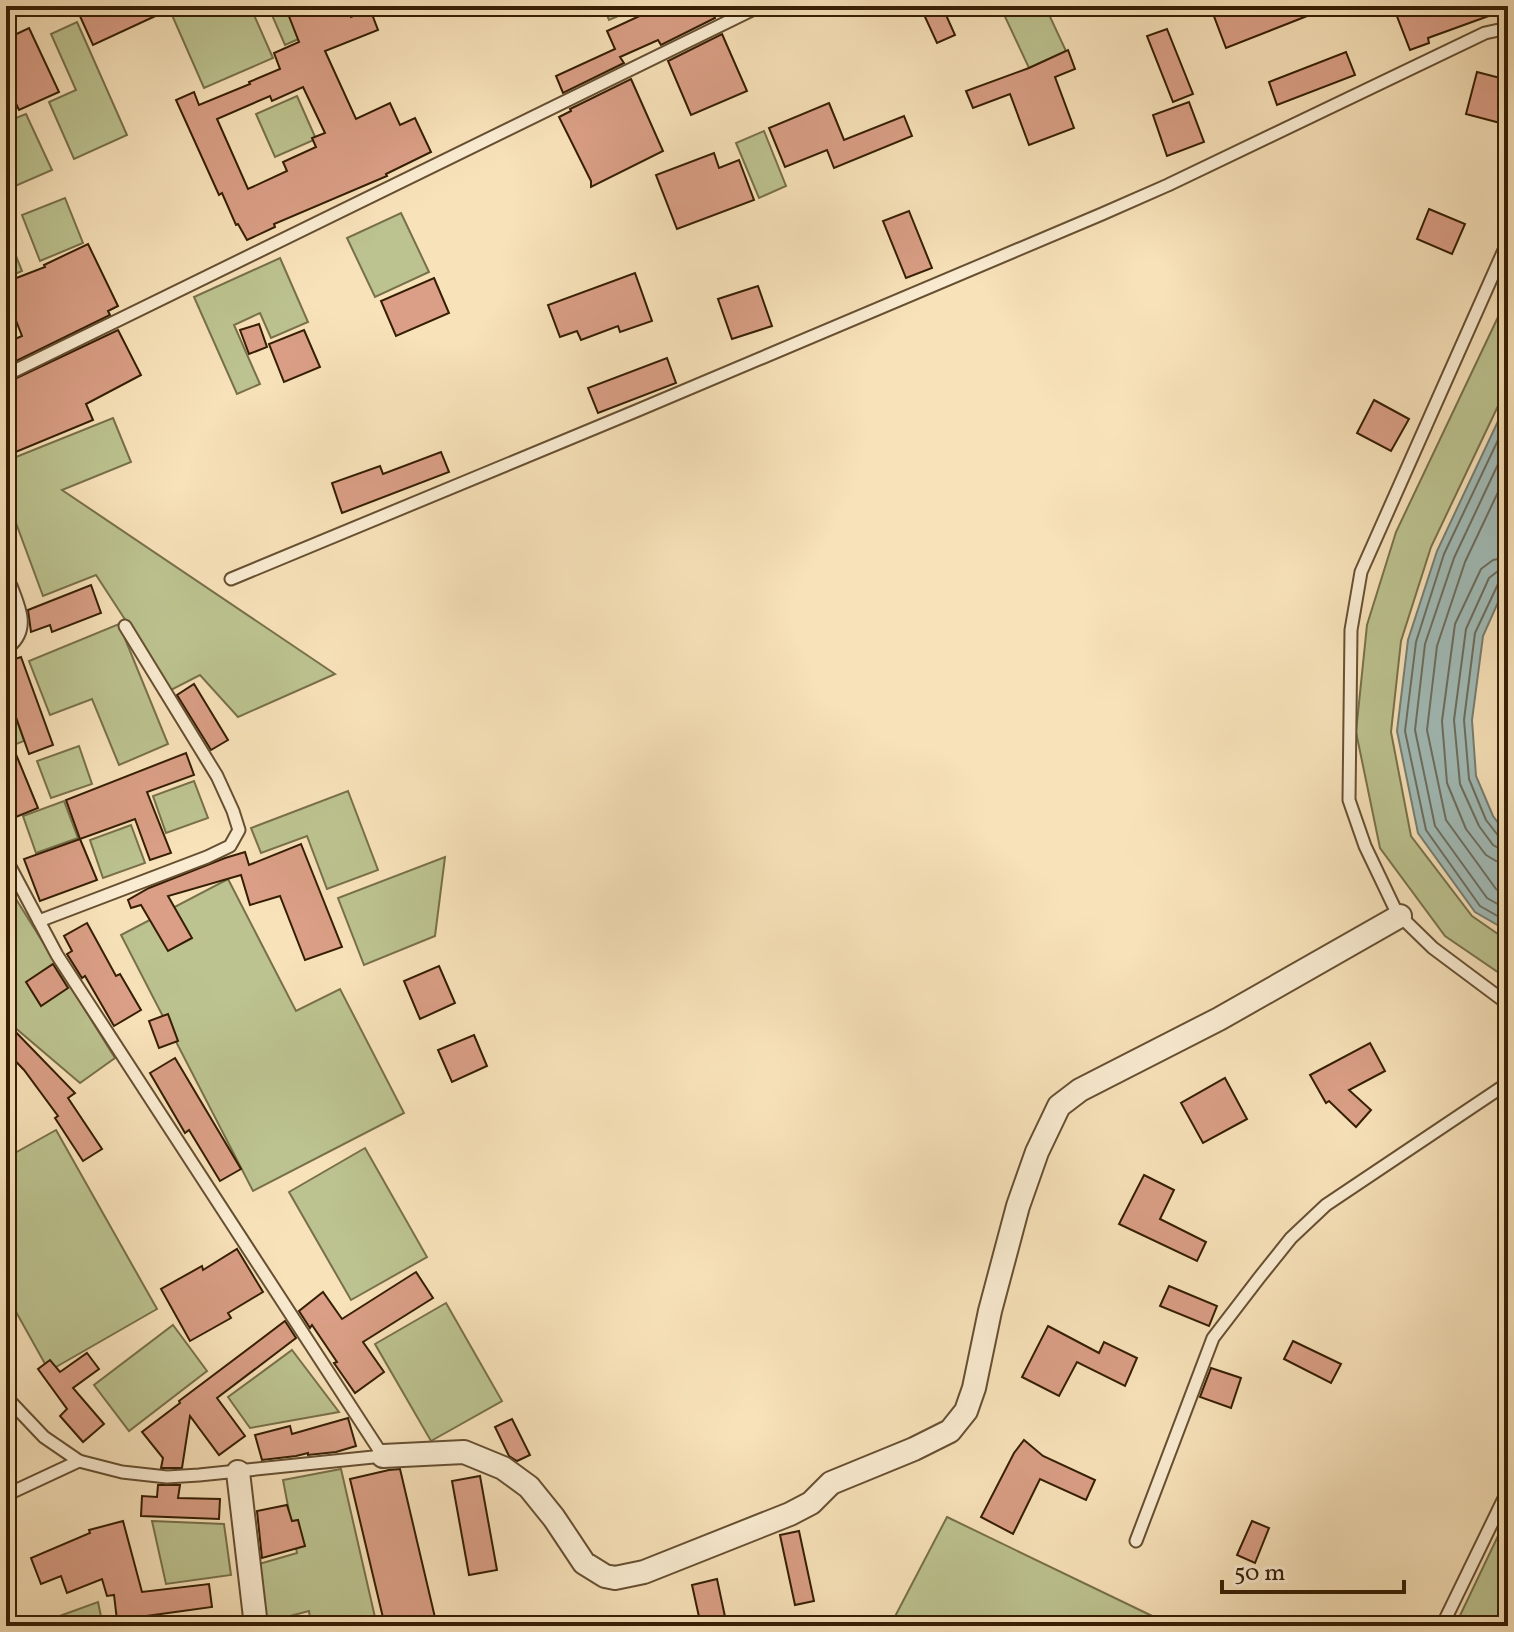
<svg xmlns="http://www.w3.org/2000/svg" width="1514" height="1632" font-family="Vollkorn,serif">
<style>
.green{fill:#bcc390;stroke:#78704a;stroke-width:2}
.water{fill:#a1bcb9;stroke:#767d70;stroke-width:2}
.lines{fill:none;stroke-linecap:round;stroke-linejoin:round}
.shore{stroke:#6b6d5e;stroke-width:2}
.building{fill:#da9f86;stroke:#351e03;stroke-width:2;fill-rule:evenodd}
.service-casing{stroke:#664f31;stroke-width:15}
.minor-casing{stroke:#664f31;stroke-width:26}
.service{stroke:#faecd2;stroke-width:11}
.minor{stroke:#faecd2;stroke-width:22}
</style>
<rect width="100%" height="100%" fill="#f8e2ba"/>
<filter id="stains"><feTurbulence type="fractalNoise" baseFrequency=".0025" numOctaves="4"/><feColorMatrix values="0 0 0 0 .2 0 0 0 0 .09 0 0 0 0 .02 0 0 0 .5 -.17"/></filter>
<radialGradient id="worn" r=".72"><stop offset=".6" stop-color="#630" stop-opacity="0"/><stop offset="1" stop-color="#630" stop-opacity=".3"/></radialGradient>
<g class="green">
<polygon points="168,6 250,6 273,58 204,88"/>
<polygon points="268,6 374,6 285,45"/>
<polygon points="603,6 642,6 609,20"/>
<polygon points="1000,6 1045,6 1066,51 1029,68"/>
<polygon points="77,22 127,135 74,159 49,102 76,90 51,34"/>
<polygon points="297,96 316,139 275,157 256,114"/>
<polygon points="6,97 16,118 26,114 52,170 6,190"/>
<polygon points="764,131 786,186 759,198 736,143"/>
<polygon points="65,198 83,243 40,261 22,215"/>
<polygon points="401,213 429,272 375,297 347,238"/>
<polygon points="6,231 22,271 6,278"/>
<polygon points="280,258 308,322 271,338 260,313 234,325 260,384 237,394 194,297"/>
<polygon points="1508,296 1508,385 1431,547 1401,641 1391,732 1411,836 1472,916 1508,941 1508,979 1445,936 1380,848 1356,732 1367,625 1396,532"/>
<polygon points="113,418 131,462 62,490 335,674 238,717 200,675 171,690 96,575 43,596 6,496 6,461"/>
<polygon points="119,624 168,744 119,765 92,699 50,715 29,661"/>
<polygon points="11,703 24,741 6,748 6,705"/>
<polygon points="79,746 92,784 51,798 37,761"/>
<polygon points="194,781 208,818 166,833 153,796"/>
<polygon points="348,791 378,870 327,889 307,836 261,853 251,828"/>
<polygon points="64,801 78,838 36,853 23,816"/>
<polygon points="131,825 145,863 103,878 90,840"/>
<polygon points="445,857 435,936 364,965 338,898"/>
<polygon points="228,879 296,1011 340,989 404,1113 253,1191 121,935"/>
<polygon points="6,883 115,1058 80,1083 6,1020"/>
<polygon points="56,1130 157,1309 49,1371 6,1294 6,1158"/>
<polygon points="365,1148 427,1257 351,1300 289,1192"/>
<polygon points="446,1303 502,1401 431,1441 375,1344"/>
<polygon points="173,1325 207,1371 129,1431 94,1385"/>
<polygon points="292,1350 339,1412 250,1428 228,1397"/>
<polygon points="341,1469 377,1626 311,1626 309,1611 267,1622 259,1564 297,1553 283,1480"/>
<polygon points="1508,1515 1508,1626 1455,1626"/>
<polygon points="947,1517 1173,1626 890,1626"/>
<polygon points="152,1521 224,1524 231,1575 166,1584"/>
<polygon points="98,1602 103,1626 32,1626"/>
</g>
<polygon class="water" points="1508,400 1508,580 1483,636 1472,720 1476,776 1493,816 1508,836 1508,931 1475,912 1418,833 1397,731 1408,640 1437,551"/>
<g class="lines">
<g class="shore">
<polyline points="1508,419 1444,554 1416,642 1405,731 1426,830 1480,906 1508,922"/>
<polyline points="1508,443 1454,558 1425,644 1415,730 1435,826 1487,898 1508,910"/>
<polyline points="1508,471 1465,562 1437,646 1427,730 1446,820 1496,889 1508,897"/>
<polyline points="1508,557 1493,560 1481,569 1455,624 1442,721 1447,783 1466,829 1486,855 1496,861 1508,862"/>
<polyline points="1508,569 1498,571 1489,578 1466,629 1454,720 1460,784 1479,826 1493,845 1500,849 1508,850"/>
<polyline points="1508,579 1502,580 1498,584 1475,633 1464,720 1469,779 1486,820 1500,838 1508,840"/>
</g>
</g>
<g class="building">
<polygon points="97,6 177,6 93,45 79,14"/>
<path d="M285,6H347L351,17L370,9L378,30L325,51L356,119L390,103L400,125L415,118L431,152L386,174L387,176L274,224L275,227L247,240L238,224L236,225L222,193L219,195L176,100L194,92L199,105L250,84L249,82L280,69L274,53L299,42ZM303,87L325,133L312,138L316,147L283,162L287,171L248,189L217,119L270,96L272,101Z"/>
<polygon points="661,6 710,6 715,18 661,45 658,40 620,57 624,63 563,93 556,76 615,49 607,31"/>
<polygon points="920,6 942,6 955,35 937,43"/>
<polygon points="1226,6 1330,6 1330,7 1226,48 1212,11"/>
<polygon points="1393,6 1508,6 1508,9 1428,38 1429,43 1410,50"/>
<polygon points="29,28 59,92 19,110 6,82 6,39"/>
<polygon points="1167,29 1193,94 1173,102 1147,36"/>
<polygon points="722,34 747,91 691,115 668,61"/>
<polygon points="1068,50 1075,69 1055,77 1074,128 1029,145 1010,94 973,108 966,91 1029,68"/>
<polygon points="1346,52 1355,75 1277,105 1269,82"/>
<polygon points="1477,72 1508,80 1508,105 1504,124 1466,114"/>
<polygon points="631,79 663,151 591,187 591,181 559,117 571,111 570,109"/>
<polygon points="1189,102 1204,142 1167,156 1153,115"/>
<polygon points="829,103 844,140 904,116 912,136 834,168 827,150 785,167 769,128"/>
<polygon points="714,153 719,168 739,160 754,200 677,229 656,175"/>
<polygon points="1429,209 1465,224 1452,254 1417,239"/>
<polygon points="909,211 932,268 906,278 883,221"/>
<polygon points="88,244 118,306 108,311 110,315 6,366 6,343 22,336 6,295 6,282 45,267 44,265"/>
<polygon points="635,273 652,321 620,332 618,326 581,340 577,331 560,337 548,305"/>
<polygon points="434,278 449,313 396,336 381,301"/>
<polygon points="758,286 772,326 732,339 718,299"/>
<polygon points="259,324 267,347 249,354 240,330"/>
<polygon points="118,330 141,375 86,404 93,420 6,456 6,383"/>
<polygon points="304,330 320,367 284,382 269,344"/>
<polygon points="667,358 676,383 598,413 588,388"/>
<polygon points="1374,400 1409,419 1391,451 1357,433"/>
<polygon points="441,452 449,472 342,513 332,483 380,466 383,474"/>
<polygon points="91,585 101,613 52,632 50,625 31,632 28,610"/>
<polygon points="21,657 53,745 29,754 6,689 6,662"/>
<polygon points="194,684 228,740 211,750 177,695"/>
<polygon points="6,730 38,808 6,821"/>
<polygon points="186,753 194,775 147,792 171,853 150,860 135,819 80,839 66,800"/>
<polygon points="80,839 97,880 40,901 24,859"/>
<polygon points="301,844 342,947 305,960 280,896 250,905 241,875 168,896 192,938 168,951 141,905 131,908 128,900 149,888 225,858 245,852 249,865"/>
<polygon points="87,923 116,976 120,974 141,1010 114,1026 85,976 82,978 67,954 72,951 64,936"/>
<polygon points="53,964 68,988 41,1006 26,982"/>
<polygon points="439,966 455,1003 420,1019 404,981"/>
<polygon points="168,1014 178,1041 159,1048 149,1021"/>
<polygon points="6,1022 75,1093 68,1098 102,1149 83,1161 55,1118 58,1116 24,1070 6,1051"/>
<polygon points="474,1035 487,1066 452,1082 438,1050"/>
<polygon points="1370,1043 1385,1071 1349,1090 1371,1110 1356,1127 1329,1101 1326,1103 1310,1075"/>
<polygon points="175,1058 241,1169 220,1181 189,1130 185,1133 150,1073"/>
<polygon points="1225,1078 1247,1119 1203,1143 1181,1103"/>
<polygon points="1144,1175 1174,1190 1160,1219 1206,1242 1197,1261 1119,1224"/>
<polygon points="237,1249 263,1292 228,1313 231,1318 190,1341 161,1289 202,1266 203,1270"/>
<polygon points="416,1272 433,1298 363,1342 384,1372 355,1393 334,1363 337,1362 312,1325 310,1328 299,1311 323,1292 342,1319"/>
<polygon points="1169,1286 1217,1306 1209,1326 1160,1306"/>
<polygon points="285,1321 296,1338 217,1398 245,1436 219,1455 190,1416 182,1468 161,1468 163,1458 142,1432 180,1403 179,1401"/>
<polygon points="1048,1326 1099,1353 1104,1342 1137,1358 1125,1386 1077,1362 1059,1396 1022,1377"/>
<polygon points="1293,1341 1341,1364 1331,1383 1284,1359"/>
<polygon points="87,1353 99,1369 73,1388 104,1424 83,1442 60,1416 67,1409 38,1369 50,1360 60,1372"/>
<polygon points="1211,1368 1241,1378 1231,1408 1200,1397"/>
<polygon points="348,1418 356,1446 336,1452 308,1455 308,1453 296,1456 262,1460 255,1435 290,1426 292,1434"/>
<polygon points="512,1419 530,1455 517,1461 509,1456 495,1427"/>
<polygon points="1024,1440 1043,1456 1095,1480 1086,1500 1040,1479 1013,1534 981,1517 1014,1453"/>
<polygon points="400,1469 437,1626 385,1626 350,1479 389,1470"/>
<polygon points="480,1476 497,1570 469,1575 452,1481"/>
<polygon points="158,1485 180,1485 178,1498 220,1499 219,1519 141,1516 142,1496 157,1497"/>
<polygon points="287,1505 292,1521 298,1520 305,1546 262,1558 257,1511"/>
<polygon points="123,1521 142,1592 209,1584 212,1607 117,1620 114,1595 107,1596 102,1579 67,1593 61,1576 41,1584 31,1558 90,1533 89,1530"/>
<polygon points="1252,1521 1269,1528 1255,1563 1237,1555"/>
<polygon points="799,1531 814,1601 795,1605 780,1535"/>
<polygon points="717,1579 727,1626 701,1626 692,1585"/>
</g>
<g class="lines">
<g class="service-casing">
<g id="service">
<polyline points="1508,241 1361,572 1351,630 1349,800 1365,846 1397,913 1433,948 1508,1004"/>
<polyline points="6,375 760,6"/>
<polyline points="231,579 636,411 1102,214 1168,185 1485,33 1508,28"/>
<polyline points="1508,720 1506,735 1508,739"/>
<polyline points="6,859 57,955 383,1456 199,1475 167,1477 122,1472 79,1461 44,1437 6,1397"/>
<polyline points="39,921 207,857 230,846 239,830 233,811 217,776 125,626"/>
<polyline points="6,1495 79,1461"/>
<polyline points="1136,1541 1213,1338 1259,1278 1291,1238 1326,1205 1508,1083"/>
<polyline points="1442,1626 1508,1490"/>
</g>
</g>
<g class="minor-casing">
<g id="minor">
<path d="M6,588C13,607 24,627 6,642"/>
<polyline points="383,1456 464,1452 503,1468 529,1487 554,1518 584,1563 605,1576 615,1578 644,1572 790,1514 811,1503 831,1483 914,1449 950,1431 966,1411 974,1388 990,1311 1018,1206 1037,1152 1059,1106 1080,1090 1219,1019 1400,916"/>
<polyline points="238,1472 256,1626"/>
</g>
</g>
<use href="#service" class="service"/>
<use href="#minor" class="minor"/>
</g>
<rect width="1514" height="1632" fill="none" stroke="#f8e2ba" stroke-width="32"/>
<rect x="8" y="8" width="1498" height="1616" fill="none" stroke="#351e03" stroke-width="4"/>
<rect x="16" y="16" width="1482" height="1600" fill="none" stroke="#351e03" stroke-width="2"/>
<path d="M1222 1580v12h182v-12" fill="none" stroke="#351e03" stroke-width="4"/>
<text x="1234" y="1580" font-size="24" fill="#351e03" stroke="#faecd2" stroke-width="6" paint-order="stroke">50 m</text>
<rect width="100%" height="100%" filter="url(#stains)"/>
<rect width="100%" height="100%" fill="url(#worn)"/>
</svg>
